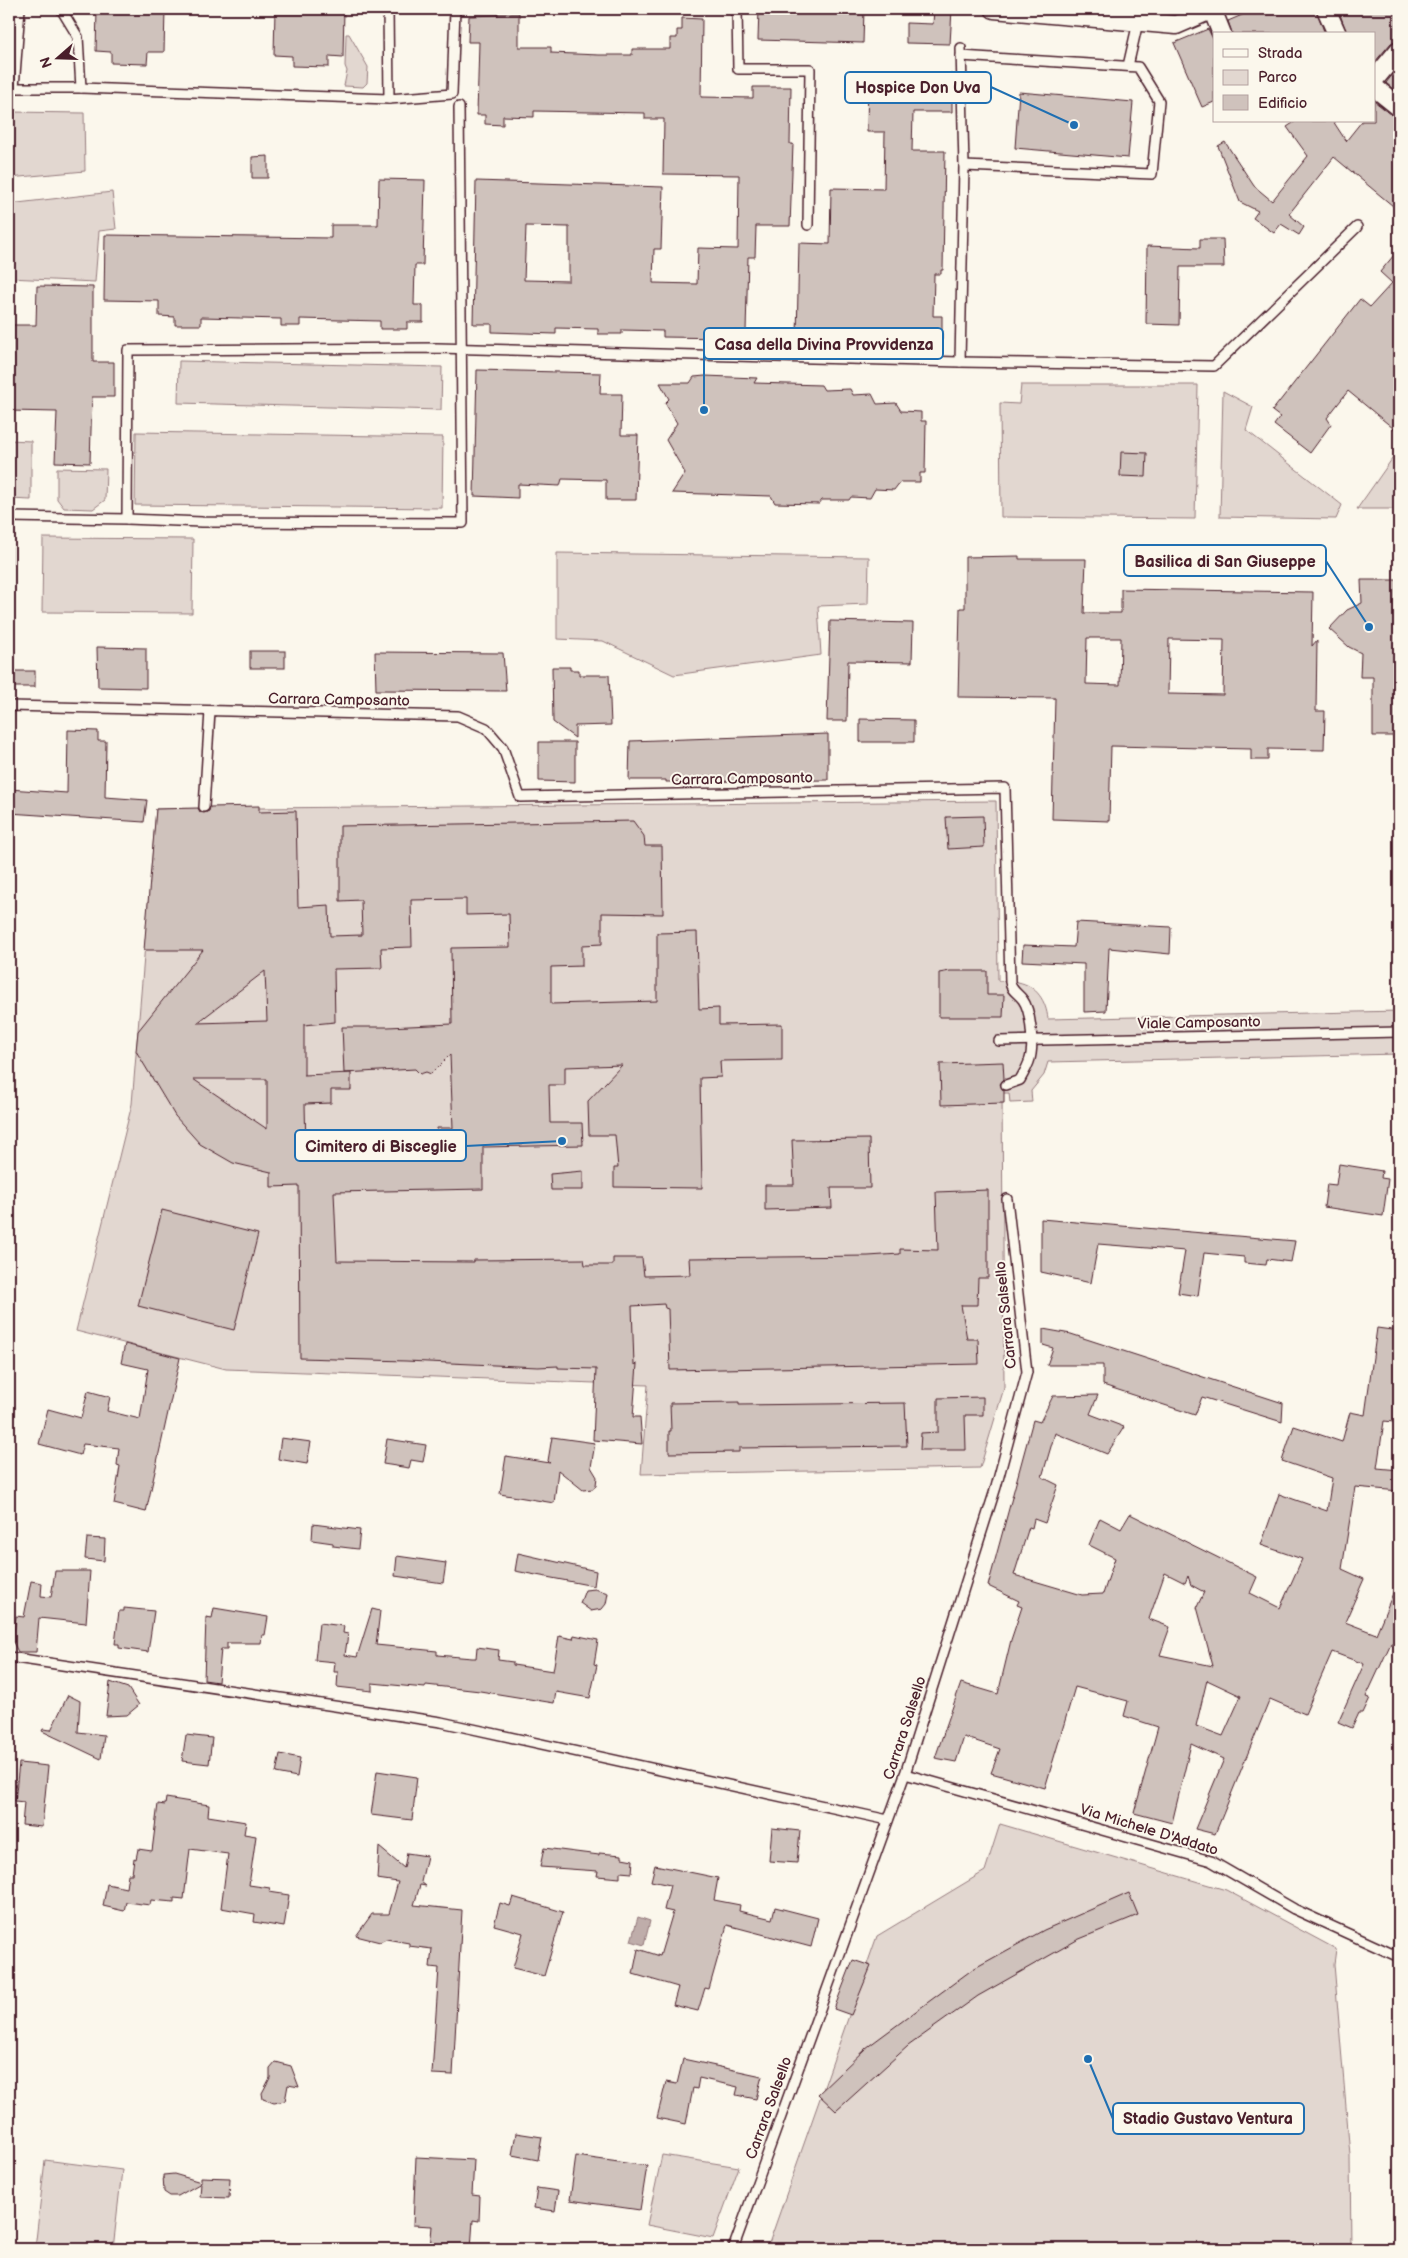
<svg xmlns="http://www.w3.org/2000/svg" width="1408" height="2258" font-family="'Balsamiq Sans',sans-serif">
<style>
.green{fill:#e2d7d0;stroke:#967b7e}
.water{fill:#bfadaa;stroke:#907477}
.building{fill:#cfc2bc;stroke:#4a1f2b;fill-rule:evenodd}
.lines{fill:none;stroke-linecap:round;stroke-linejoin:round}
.lane-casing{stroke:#4a1f2b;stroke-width:12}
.street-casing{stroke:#4a1f2b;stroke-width:21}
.lane{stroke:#fbf7ec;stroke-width:9}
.street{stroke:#fbf7ec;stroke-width:18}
.labels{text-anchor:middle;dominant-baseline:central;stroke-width:4;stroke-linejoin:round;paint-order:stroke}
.street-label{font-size:15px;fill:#4a1f2b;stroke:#fbf7ec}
.leader{fill:none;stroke:#1f6fb2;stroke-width:2}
.callout-dot{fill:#1f6fb2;stroke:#fbf7ec;stroke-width:2}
.callout{fill:#fbf7ec;stroke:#1f6fb2;stroke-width:2}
.callout-label{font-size:16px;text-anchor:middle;font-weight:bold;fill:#4a1f2b}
</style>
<rect width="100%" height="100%" fill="#fbf7ec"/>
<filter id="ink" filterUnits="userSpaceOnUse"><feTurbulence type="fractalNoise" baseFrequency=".02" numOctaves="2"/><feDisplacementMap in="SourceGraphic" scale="10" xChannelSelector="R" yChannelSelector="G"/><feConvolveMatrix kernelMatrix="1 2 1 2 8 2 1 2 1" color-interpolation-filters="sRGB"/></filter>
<g filter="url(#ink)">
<g class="green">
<polygon points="346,34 349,34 368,67 367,83 363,87 344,86 347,71 345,66"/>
<polygon points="9,112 84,113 85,171 9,178"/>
<polygon points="112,192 116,229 99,231 95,282 9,278 9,204"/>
<polygon points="179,361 442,367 441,410 178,403"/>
<polygon points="1021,385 1198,385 1195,519 1001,517 1000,403 1019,404"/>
<polygon points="1223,391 1253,407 1246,430 1342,505 1336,519 1220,517"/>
<polygon points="136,432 443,437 442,508 135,505"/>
<polygon points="9,440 31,441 31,500 9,499"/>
<polygon points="1399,449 1399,509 1357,509"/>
<polygon points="57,468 106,469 105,500 93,509 64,508 57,499"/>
<polygon points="9,531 11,531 12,611 9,611"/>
<polygon points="43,538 193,539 192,613 42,612"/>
<polygon points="557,553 869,557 868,604 818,606 821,655 674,675 603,641 557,639"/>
<path d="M996,801L998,981C1005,982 1012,980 1018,982C1037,986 1046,1001 1048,1019L1399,1011V1054L1048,1062L1044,1075L1031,1091L1032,1102L1010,1103L1009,1093H1002L1004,1388L980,1468L641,1474L648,1385L226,1369L76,1331L132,1104L156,809Z"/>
<polygon points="1000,1824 1226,1890 1336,1949 1334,1964 1350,2155 1351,2249 767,2249 877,1936 985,1871"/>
<polygon points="662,2155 739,2167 713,2238 647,2225"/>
<polygon points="45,2160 122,2170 113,2249 35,2249"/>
</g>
<polygon class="water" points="638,1917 650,1921 644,1945 631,1941"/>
<g class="building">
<polygon points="97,9 165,9 164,52 148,52 147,64 111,63 111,52 96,51"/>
<polygon points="275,9 344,9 343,57 329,56 329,67 292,66 292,56 274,55"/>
<polygon points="759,9 864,9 863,43 758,40"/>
<polygon points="934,9 952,9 950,44 906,43 906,23 933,24"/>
<polygon points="1256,9 1316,9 1325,34 1232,34 1228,21"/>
<polygon points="1338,9 1399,9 1399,40 1391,43 1374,63 1374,34 1347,34"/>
<path d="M498,13H519V47H551V53L599,55H632V49H670V38H677V30H682V18L702,19L701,97L753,98V87H791L790,144H793L790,226H756L755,257H748L746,331L728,330V338L663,337V331L622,330V334H598V329L556,328V334L492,332V324H473L476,181L663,187L661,249H654L653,283L697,284L698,248L738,249L739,175L663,174L664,119H645V113L534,111V117L503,116V125L485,124V115H477L479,42H468L469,16L498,15ZM526,226L569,227V281L524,280Z"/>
<polygon points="1208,29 1214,41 1214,102 1202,107 1174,43"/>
<polygon points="1399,66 1399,94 1386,83"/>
<polygon points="868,74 952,74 952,112 913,112 912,151 945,151 943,270 941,270 941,274 934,274 933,316 942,316 942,340 797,338 799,243 830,244 831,188 884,189 885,132 867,132"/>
<polygon points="1019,92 1133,102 1128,158 1015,148"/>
<polygon points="1374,101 1392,115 1399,117 1399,211 1334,157 1289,214 1304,227 1299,235 1281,224 1274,233 1253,218 1258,211 1240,202 1218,146 1225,142 1254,186 1272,201 1308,156 1287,127 1296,121 1333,121 1346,141 1362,121 1374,121"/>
<polygon points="268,156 268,178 252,178 252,157"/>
<polygon points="379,179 425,180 423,265 415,265 414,305 423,305 423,322 407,322 407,329 380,329 380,321 300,319 300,326 281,326 281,319 201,317 201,325 175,325 175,317 159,316 159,301 104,300 105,235 331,238 331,225 378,225"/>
<polygon points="1200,239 1223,239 1224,267 1180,267 1179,325 1146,324 1147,246 1200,248"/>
<polygon points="1399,249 1399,433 1348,391 1327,418 1331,424 1310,453 1274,425 1280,417 1272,411 1360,299 1370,307 1392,283 1380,272"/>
<polygon points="37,286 93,287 93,362 114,362 114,397 92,397 90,463 55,462 57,412 9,411 9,325 36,325"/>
<polygon points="477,370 601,373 600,394 622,394 621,435 638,435 636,500 606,500 606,480 562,479 560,486 518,484 518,498 474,496"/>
<polygon points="705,376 757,378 754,383 821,385 824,390 850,389 853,395 872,394 877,404 896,403 901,411 921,412 921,421 926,421 925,473 920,473 920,482 900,482 894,490 875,489 870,498 851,497 849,500 822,500 819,504 775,503 771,496 672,493 685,473 666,440 677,423 665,403 669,399 660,383 690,383 694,377"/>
<polygon points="1121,452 1147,453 1146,477 1120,476"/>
<path d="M1019,556V559H1086L1084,613H1121V589L1313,592L1312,646L1317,640L1316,711H1325L1324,750L1268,749V760H1251V749L1111,746L1109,821L1052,819L1055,698L958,697L960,608H965V557ZM1087,638H1121L1120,685L1086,684ZM1169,639L1224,640L1223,695L1168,694Z"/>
<polygon points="1361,580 1399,580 1399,736 1373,736 1373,677 1360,677 1361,653 1349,647 1329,629 1347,610 1362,603"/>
<polygon points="830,621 913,623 912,662 848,661 847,721 827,721"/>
<polygon points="97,647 146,648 146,688 98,687"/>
<rect x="250" y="651" width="35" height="17"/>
<polygon points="375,652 503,653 506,691 376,690"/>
<polygon points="552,667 570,667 570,670 579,670 579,675 609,675 611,725 575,726 575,738 553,722"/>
<rect x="10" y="671" width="25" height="16"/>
<polygon points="860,719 914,720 914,742 860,742"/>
<polygon points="68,730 98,731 98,741 106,741 105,797 147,800 144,822 9,813 9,789 67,793"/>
<polygon points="828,734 828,780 666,782 666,780 629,780 630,741"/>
<polygon points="539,742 575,742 575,782 539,781"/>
<path d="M259,806V812L296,811L298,907L329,905L330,936L362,935L361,900L340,901V826L633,821L644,836L645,846H662L663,914L602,913V944L582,945V966L551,967V1004L657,1001V933L697,932L699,1009L719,1008V1025L782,1024V1060L720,1061L721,1077L700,1078L702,1188L614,1187V1168H618L615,1135H589L588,1101L622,1065L565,1067V1085H549L550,1123H582L583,1145L483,1147V1189L334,1192L337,1261L474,1262V1260L584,1259L585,1265H613V1258H642L644,1276L690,1275L689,1258L868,1256L900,1254V1249L938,1250L936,1192L988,1190V1278H978L977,1305H961L967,1339H978L979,1364L670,1370L668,1309L665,1308L664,1304L632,1306L634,1365L637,1364L633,1417H640L642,1444L593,1440L596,1369L558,1368V1366L538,1367L406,1361L300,1358L299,1186L271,1187V1172L233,1163L200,1144L175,1116L136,1051L138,1031L203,950H144L156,809L198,808L200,812L204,813L209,811L210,807ZM466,899V915L509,914L510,947L451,948L452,1024L388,1027H342L344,1073L415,1069L420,1074L426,1072L431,1074L450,1055L453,1128H437V1146L306,1150L305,1104L331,1103V1090H351V1073L304,1075V1025L335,1022L334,969L382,968L381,948L412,947L411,900ZM265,971L267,1021L197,1023ZM193,1079H267V1129Z"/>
<polygon points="983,816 984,847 948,849 946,817"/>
<polygon points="1076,922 1171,927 1170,954 1109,948 1106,1011 1084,1012 1084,964 1022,961 1023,945 1074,947"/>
<polygon points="950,971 987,971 987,995 1004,995 1003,1017 939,1017 939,973"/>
<polygon points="1003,1062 1004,1079 1000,1084 1004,1091 1004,1103 941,1105 940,1064"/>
<polygon points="869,1139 870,1188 831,1188 832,1208 765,1210 765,1185 794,1185 792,1140"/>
<polygon points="1339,1164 1382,1171 1381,1178 1388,1179 1383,1216 1324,1207 1327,1184 1336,1185"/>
<polygon points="583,1171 583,1190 551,1190 550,1174"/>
<polygon points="162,1210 258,1234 234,1330 138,1306"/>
<polygon points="1041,1219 1295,1241 1291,1262 1267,1259 1266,1265 1244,1263 1244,1257 1204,1253 1198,1296 1178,1293 1185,1251 1098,1244 1091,1283 1041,1272"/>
<path d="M1377,1328L1399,1331V1401L1394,1422L1384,1421L1377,1468L1399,1470V1491L1355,1487L1342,1569L1364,1579L1345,1622L1376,1634L1399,1579V1645L1391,1643L1366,1697L1370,1698L1363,1713H1359L1352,1728L1338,1722L1364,1664L1332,1652L1305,1714L1270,1699L1215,1834L1195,1829L1224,1759L1191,1744L1172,1823L1134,1813L1158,1727L1124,1716L1128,1701L1075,1687L1045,1788L991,1773L1000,1749L964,1737L956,1762L935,1758L961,1683L998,1694L1011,1640L1022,1607L1017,1605L1019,1601L988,1586L1033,1420L1040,1422L1053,1396L1098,1395L1090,1414L1124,1427L1107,1454L1055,1433L1042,1477L1058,1485L1045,1523L1034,1519L1032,1528L1029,1527L1014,1575L1082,1595L1103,1594L1115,1558L1089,1545L1100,1518L1121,1529L1130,1514L1257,1577L1250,1593L1280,1608L1302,1559L1261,1545L1279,1494L1327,1511L1332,1478L1282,1461L1294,1426L1342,1442L1350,1412L1365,1415ZM1165,1573L1185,1583L1188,1576L1191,1585L1204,1592L1197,1607L1213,1666L1160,1655L1170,1627L1149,1619ZM1207,1680L1241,1696L1223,1736L1196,1726Z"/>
<polygon points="1043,1329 1071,1334 1283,1403 1282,1422 1202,1397 1195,1415 1103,1385 1103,1365 1047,1365 1053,1348 1043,1345"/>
<polygon points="125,1344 180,1358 146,1512 114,1504 120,1466 117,1465 119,1448 83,1444 80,1455 39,1444 48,1409 81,1418 88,1391 110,1397 107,1411 140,1419 148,1369 121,1363"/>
<polygon points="983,1397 983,1415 965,1415 966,1450 920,1450 921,1433 938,1432 938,1398"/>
<polygon points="739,1402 739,1405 905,1403 907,1446 739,1448 739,1452 669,1453 669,1431 671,1431 670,1403"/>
<polygon points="552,1437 595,1443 591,1467 597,1477 596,1485 593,1489 583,1490 558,1470 554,1503 500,1494 506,1456 550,1463 548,1461"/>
<polygon points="281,1438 311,1442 307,1464 278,1459"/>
<polygon points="387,1439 426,1445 423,1462 411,1460 409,1468 383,1464"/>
<polygon points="313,1524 360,1530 358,1549 333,1546 333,1543 312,1540"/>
<polygon points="87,1538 105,1539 104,1561 85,1559"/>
<polygon points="518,1553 596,1571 594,1586 515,1571"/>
<polygon points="397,1556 446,1563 443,1583 395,1576"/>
<polygon points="55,1571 90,1571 86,1623 39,1618 36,1652 18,1652 13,1642 16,1616 24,1617 31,1581 42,1583 41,1596 51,1597"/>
<polygon points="595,1589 608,1593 606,1604 602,1609 591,1611 580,1603 585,1590"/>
<polygon points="124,1608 154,1611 148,1652 119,1648 119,1644 115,1644 119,1611 124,1611"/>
<polygon points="214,1608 268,1617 265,1635 262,1635 261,1643 227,1643 227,1649 221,1649 218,1682 204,1680 206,1617 212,1618"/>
<polygon points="372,1609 380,1611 376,1645 437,1651 437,1655 472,1658 476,1658 477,1647 499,1650 498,1660 513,1662 513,1665 553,1671 559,1636 573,1639 574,1635 598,1640 594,1664 597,1665 590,1698 556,1692 554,1703 480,1691 426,1685 425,1688 372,1683 372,1691 337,1687 338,1672 334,1672 335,1662 315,1660 319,1623 344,1626 343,1633 348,1634 345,1655 357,1657"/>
<polygon points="110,1682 128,1688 139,1705 127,1715 106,1716"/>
<polygon points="68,1695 80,1701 78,1732 104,1735 101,1759 42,1731 43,1729 51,1730"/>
<polygon points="186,1735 212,1738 209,1764 182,1761"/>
<polygon points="280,1754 300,1758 297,1777 276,1773"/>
<polygon points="19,1763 48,1766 42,1827 22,1825 24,1802 15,1801"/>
<polygon points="377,1771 417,1777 412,1820 371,1815"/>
<polygon points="166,1798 209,1805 208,1816 246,1822 244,1834 256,1836 249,1885 270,1888 269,1892 289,1895 284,1927 254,1922 255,1914 221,1908 228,1854 190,1849 184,1899 174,1898 174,1902 151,1900 150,1905 126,1902 124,1911 103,1906 107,1884 126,1888 128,1874 132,1874 134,1858 136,1859 138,1849 152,1851 158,1804 165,1805"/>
<polygon points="772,1828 800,1831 797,1863 769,1861"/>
<polygon points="379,1847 404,1868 407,1853 427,1856 421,1882 426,1886 420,1885 414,1905 462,1910 453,2075 432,2074 439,1968 430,1967 432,1949 409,1946 409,1943 386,1939 380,1942 356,1936 372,1914 389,1914 398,1882 377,1879"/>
<polygon points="544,1848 599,1855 599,1853 622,1855 622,1858 633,1860 632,1873 620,1872 620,1878 597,1876 598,1871 540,1867"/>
<polygon points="655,1865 718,1878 714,1900 740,1905 739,1911 772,1919 775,1907 818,1918 811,1947 727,1925 709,1989 705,1988 698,2011 673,2005 678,1987 633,1974 638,1949 660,1956 673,1912 664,1910 670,1885 651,1881"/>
<polygon points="1129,1893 1138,1915 1077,1940 978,1996 908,2046 836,2111 818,2094 866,2048 973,1969 1044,1930"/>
<polygon points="513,1897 563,1912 544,1976 513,1968 523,1933 494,1925 500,1903 510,1906"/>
<polygon points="853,1960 871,1966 851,2015 834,2009"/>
<polygon points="683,2059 762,2076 756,2099 736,2095 738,2087 699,2078 697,2089 693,2088 686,2124 657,2118 666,2082 677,2084"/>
<polygon points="276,2062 291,2066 299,2087 288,2085 285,2101 274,2103 263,2099 262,2093 270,2078 270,2069"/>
<polygon points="516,2133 542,2137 538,2160 512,2155"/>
<polygon points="576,2156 647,2166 640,2210 570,2200"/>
<polygon points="416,2157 474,2160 472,2195 480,2196 479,2221 473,2220 471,2249 430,2249 432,2226 413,2225"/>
<polygon points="174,2174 201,2182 201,2177 230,2178 229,2198 200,2197 201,2183 178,2196 170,2196 164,2192 163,2175"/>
<polygon points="537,2188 558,2191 555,2211 534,2208"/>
</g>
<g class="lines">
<g class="lane-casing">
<g id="lane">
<polyline points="61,9 78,37 81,88"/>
<polyline points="737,9 738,69 810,69 808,225"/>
<polyline points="961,56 1138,67 1159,101 1152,174 964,166"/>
<polyline points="1128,66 1138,22"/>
<polyline points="9,88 81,88 389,99 388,9"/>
<polyline points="14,88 20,9"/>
<polyline points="389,99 452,94 455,9"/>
<polyline points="960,362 964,166 961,48"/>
<polyline points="9,517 127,519 128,350 437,348 960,362 1214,366 1357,227"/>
<polyline points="127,519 202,522 463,523 459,107"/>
<path d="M9,706L458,716L486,728L503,748L520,797L1005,788L1010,982C1011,991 1018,993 1023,1000C1031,1011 1033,1041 1031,1054C1030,1064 1024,1072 1020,1080L1006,1085"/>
<polyline points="204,807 210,711"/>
<polyline points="999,1041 1399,1032"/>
<polyline points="9,1657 441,1722 888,1820"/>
<polyline points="905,1774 1211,1861 1294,1909 1399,1957"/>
<polyline points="733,2249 905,1774 996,1487 1027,1372 1007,1199"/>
</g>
</g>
<g class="street-casing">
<g id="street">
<polyline points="994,9 1176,25 1213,9"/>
<polyline points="1212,9 1222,34"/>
<polyline points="1326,9 1337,34"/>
<polyline points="1374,80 1399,50"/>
<polyline points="1374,87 1399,107"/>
</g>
</g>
<use href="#lane" class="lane"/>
<use href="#street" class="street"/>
</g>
</g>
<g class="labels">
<g class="street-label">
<text transform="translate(339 700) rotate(1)">Carrara Camposanto</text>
<text transform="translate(742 779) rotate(-1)">Carrara Camposanto</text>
<text transform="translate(1199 1023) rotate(-1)">Viale Camposanto</text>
<text transform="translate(1006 1315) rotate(-96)">Carrara Salsello</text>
<text transform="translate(905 1728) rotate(-72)">Carrara Salsello</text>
<text transform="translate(1149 1830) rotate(17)">Via Michele D'Addato</text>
<text transform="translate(769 2108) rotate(-70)">Carrara Salsello</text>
</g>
</g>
<path class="leader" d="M1074 125L991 87M704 410L704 344M1369 627L1326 561M562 1141L466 1146M1088 2059L1113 2119"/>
<g class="callout-dot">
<circle cx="1074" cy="125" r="5"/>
<circle cx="704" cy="410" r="5"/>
<circle cx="1369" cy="627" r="5"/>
<circle cx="562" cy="1141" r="5"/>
<circle cx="1088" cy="2059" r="5"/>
</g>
<g class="callout">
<rect x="845" y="72" width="146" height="31" rx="5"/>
<rect x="704" y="328" width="239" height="31" rx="5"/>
<rect x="1124" y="545" width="202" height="31" rx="5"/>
<rect x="295" y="1130" width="171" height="31" rx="5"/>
<rect x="1113" y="2103" width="191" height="31" rx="5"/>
</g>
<g class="callout-label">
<text x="918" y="93">Hospice Don Uva</text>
<text x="824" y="350">Casa della Divina Provvidenza</text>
<text x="1225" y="567">Basilica di San Giuseppe</text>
<text x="381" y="1152">Cimitero di Bisceglie</text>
<text x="1208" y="2124">Stadio Gustavo Ventura</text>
</g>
<rect width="1408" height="2258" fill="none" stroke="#fbf7ec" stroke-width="30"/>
<rect x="15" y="15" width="1378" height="2228" fill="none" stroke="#4a1f2b" stroke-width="2" filter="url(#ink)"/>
<rect x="1213" y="32" width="162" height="90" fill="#fbf7ec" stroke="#b4a19f"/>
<rect x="1223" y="49" width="25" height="8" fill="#fbf7ec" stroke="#b4a19f"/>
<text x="1258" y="58" font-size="15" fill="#4a1f2b">Strada</text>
<rect x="1223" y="70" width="25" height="15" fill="#e2d7d0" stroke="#b4a19f"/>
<text x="1258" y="82" font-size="15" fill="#4a1f2b">Parco</text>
<rect x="1223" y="95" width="25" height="15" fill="#cfc2bc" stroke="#b4a19f"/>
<text x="1258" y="108" font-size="15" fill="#4a1f2b">Edificio</text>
<g transform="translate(58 58) rotate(250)" stroke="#fbf7ec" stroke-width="4" paint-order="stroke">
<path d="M0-4L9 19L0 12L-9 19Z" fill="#4a1f2b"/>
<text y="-8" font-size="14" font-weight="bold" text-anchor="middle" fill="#4a1f2b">N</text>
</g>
</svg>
